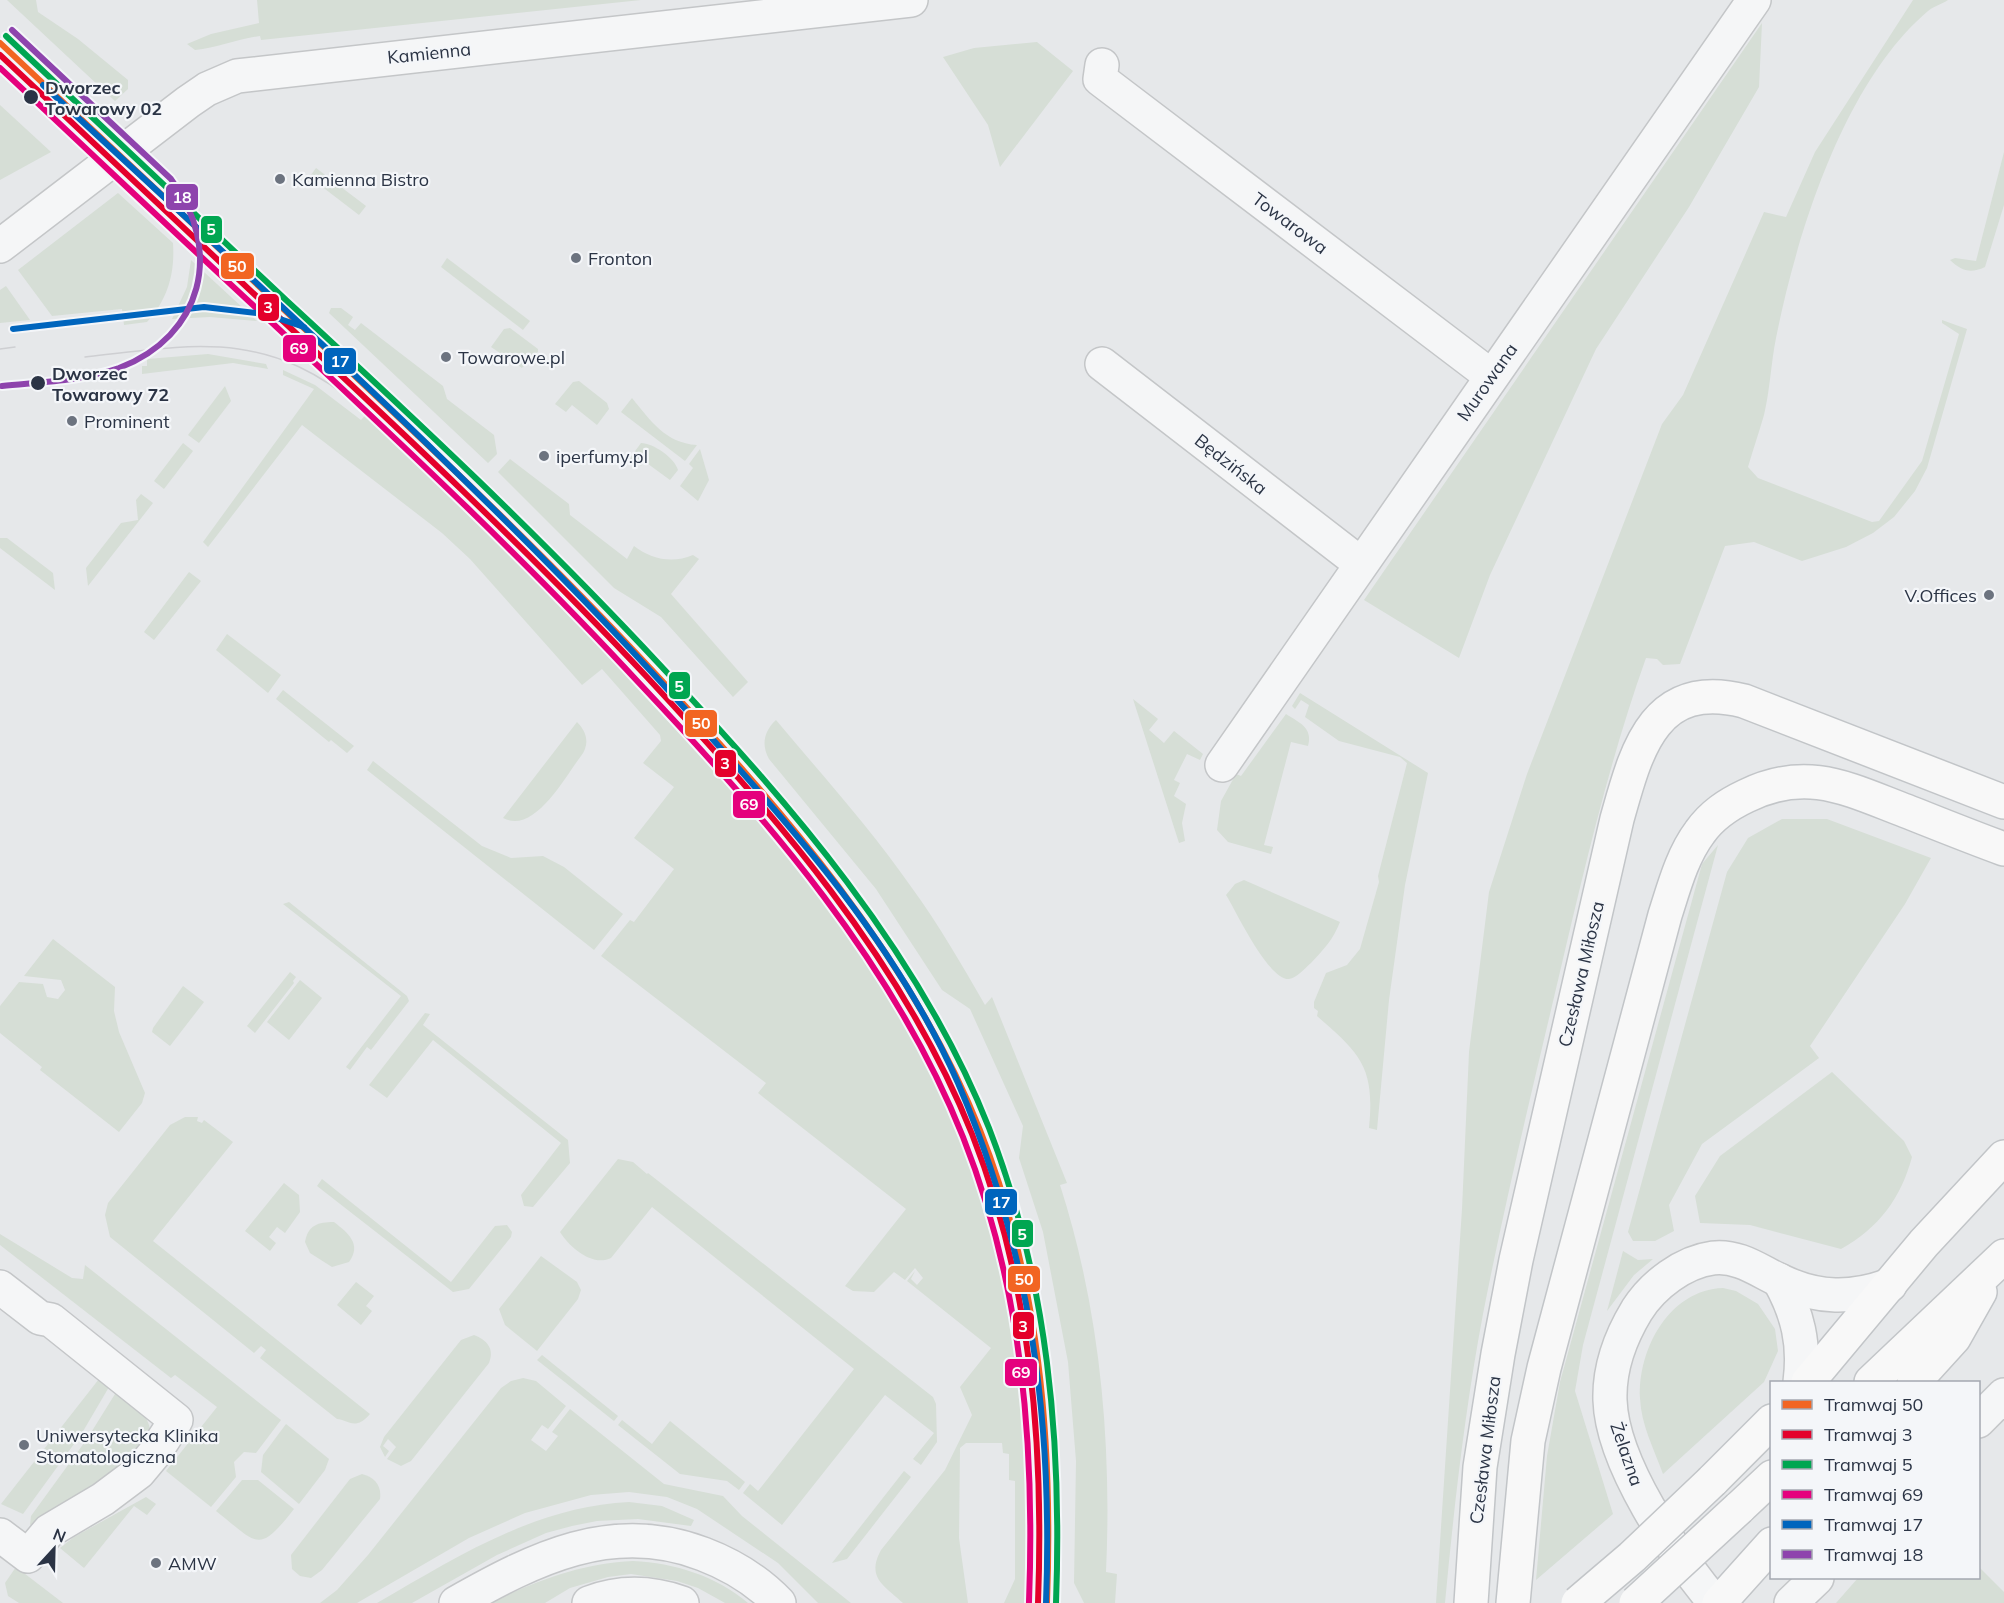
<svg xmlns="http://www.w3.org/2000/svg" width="2004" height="1603" font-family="Mulish,sans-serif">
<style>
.green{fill:#d6ded6}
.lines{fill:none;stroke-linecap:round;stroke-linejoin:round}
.minor-casing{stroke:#c4c6c8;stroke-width:36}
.tertiary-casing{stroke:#c4c6c8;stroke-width:36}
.primary-casing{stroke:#c2c5c8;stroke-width:36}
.minor{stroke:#f5f6f7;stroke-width:33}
.tertiary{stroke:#f5f6f7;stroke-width:33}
.primary{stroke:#f8f8f8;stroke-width:33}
.tram{stroke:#cecfd2;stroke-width:1.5}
.primary-bridge-casing{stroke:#c2c5c8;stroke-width:36;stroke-linecap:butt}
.primary-bridge{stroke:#f8f8f8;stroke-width:33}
.tram-1-casing{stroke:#f4f6f9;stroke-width:10}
.tram-2-casing{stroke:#f4f6f9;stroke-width:10}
.tram-3-casing{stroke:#f4f6f9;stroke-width:10}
.tram-4-casing{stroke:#f4f6f9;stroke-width:10}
.tram-5-casing{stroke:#f4f6f9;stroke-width:10}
.tram-6-casing{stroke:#f4f6f9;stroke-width:10}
.tram-1{stroke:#f26522;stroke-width:6}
.tram-2{stroke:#e4002b;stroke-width:6}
.tram-3{stroke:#00a651;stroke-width:6}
.tram-4{stroke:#e5007d;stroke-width:6}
.tram-5{stroke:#0065bd;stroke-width:6}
.tram-6{stroke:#8e44ad;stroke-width:6}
.stop-dot{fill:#2b3445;stroke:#f4f6f9;stroke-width:2}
.poi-dot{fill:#6c737f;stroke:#f4f6f9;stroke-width:2}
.labels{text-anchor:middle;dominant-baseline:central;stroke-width:4.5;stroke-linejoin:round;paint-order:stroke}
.street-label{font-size:18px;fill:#2b3445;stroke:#f4f6f9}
.stop-label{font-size:18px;font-weight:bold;fill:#2b3445;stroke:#f4f6f9;text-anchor:start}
.poi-label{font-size:18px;fill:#2b3445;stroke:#f4f6f9;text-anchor:start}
.line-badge{stroke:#f4f6f9;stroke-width:2}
.badge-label{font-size:16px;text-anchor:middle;font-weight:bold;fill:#fff}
</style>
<rect width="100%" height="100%" fill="#e6e8ea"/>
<g class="green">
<polygon points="7,0 36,0 38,12 78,39 128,80 128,89 115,101"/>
<path d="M257,0H641L261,40L260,36C238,39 217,48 195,50L187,44L211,34L259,23Z"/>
<path d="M1913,0H1948C1942,4 1934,6 1928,11C1844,82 1797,233 1776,338C1771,363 1770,390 1764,415C1759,432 1753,450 1748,467L1758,478L1872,522L1879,521L1922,461L1959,334L1942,323V320L1967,329L1927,468L1915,491L1894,517L1873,533L1846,547L1802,561L1754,542L1725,546L1680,664L1663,665L1657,659L1646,658C1605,773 1579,892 1551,1010C1527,1111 1503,1212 1483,1314C1465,1409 1454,1507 1445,1603H1436L1462,1209L1469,1052L1489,892L1527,774L1662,424L1683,395L1764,212L1786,217L1815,152Z"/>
<polygon points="1762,23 1759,87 1689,207 1596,349 1490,575 1459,658 1364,600"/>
<polygon points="1037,42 1073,71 1000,167 988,125 943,57 974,48"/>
<polygon points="0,105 51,152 0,180"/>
<path d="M2004,152V205L1985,267C1970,274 1962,271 1950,260L1955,258L1976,261Z"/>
<polygon points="316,168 366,206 359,215 312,179 311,175"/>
<path d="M118,193L173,243C175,273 168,299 147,322L124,325L122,309L52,316L18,270Z"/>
<polygon points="447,258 530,321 523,330 441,267"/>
<polygon points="191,260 257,321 210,317 172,319 187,287"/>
<polygon points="6,286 30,320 0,323 0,290"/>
<polygon points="331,308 341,308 353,317 348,325 355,330 361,323 443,386 447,399 494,435 497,454 488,463 329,313"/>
<polygon points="510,328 538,349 538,352 531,356 522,368 491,347 504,329"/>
<polygon points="208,354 266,364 268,369 233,363 142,374 142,366 147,366 147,359"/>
<path d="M283,370L315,385L361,420L386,392C449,452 514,511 574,573C629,630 683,690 735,750C836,865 931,982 988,1127C1048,1280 1064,1440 1055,1603H1004L1015,1579V1481L1009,1480V1454L1003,1453L1002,1443H966L960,1448L959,1538L968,1603H903C884,1585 866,1578 881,1550L945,1470L972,1415L960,1387L991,1348L907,1281L915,1271L911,1279L917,1285L923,1278L915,1268L905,1280L894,1272L874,1292L853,1291L845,1286L906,1209L758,1093L766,1083L601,956L630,920L634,922L674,869L634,838L674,787L643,763L661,741L660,735L602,669L582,685L470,559L442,533L302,425L208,547L203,542L314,389L283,375Z"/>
<polygon points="579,381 607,403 609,409 597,425 572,405 566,412 555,404 573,382"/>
<polygon points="225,386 231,401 199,443 188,435"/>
<path d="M632,398C650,420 665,443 697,445L685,461L621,412Z"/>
<polygon points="183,443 193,451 164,489 154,481"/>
<path d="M641,443C653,443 675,458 678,470L670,480L644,461L641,466L630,458Z"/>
<polygon points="700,449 709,480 698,501 680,486 693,468 689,464"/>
<path d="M510,459L569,504L570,515L627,559L634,546C651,559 672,564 693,555L699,559L671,594L748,682L733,697L661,617L614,588L498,472Z"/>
<polygon points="141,494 153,503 88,586 86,568 121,523 138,520 136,500"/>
<polygon points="0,538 7,538 53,573 55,590 0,548"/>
<polygon points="189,572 201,581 154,640 144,632"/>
<polygon points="227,634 281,675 268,693 216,650"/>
<polygon points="283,690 354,746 347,753 331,740 329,742 276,699"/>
<path d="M1300,693L1428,773L1405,885L1389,1000L1377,1130L1369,1128C1375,1068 1361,1054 1317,1016L1318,1011L1314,1008V1002L1326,973L1347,965L1360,949L1379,882L1378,876L1407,763L1400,757L1339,741L1305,717L1309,705L1301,700L1295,709L1292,706Z"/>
<polygon points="1133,699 1158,719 1149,730 1164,743 1174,731 1203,754 1200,760 1187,754 1174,780 1180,783 1174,796 1186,804 1182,823 1185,841 1179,843"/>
<path d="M1286,714C1300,723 1313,728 1308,746L1291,742L1264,845L1273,847L1271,854L1228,842L1217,830L1221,801L1236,774L1241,776Z"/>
<path d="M776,720C822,775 871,829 912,888C939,925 962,965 985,1005L992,997L1067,1183L1060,1185C1100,1309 1112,1442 1106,1572L1117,1574L1115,1603H1084L1074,1583L1076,1461L1068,1362L1043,1232L1019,1158L1023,1126L970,1009L942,990L876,889L769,759C761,745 764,731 776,720Z"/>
<path d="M577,722C587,732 590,744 581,756C565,777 534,835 503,818Z"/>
<polygon points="373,761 482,846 511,858 543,856 564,867 623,914 594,950 367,770"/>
<polygon points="1782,819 1827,819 1931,858 1905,904 1810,1046 1819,1058 1702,1144 1669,1205 1674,1231 1655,1241 1633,1241 1628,1232 1727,872 1748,838"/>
<polygon points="1718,845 1583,1345 1575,1391 1613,1514 1536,1580 1547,1456 1560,1382 1702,864"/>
<path d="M1244,880L1340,922C1333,940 1324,949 1311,963C1305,968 1297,978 1289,979C1268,980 1236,911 1226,895L1235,884Z"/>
<polygon points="289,902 407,996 409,1001 371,1050 367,1047 350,1070 346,1067 401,996 283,904"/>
<polygon points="53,939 115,987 114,1011 119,1032 145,1093 142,1103 119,1132 40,1070 42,1067 0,1033 0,1006 19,982 43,984 47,997 58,999 65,990 61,980 24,976"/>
<polygon points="290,972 296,977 293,981 294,983 255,1033 247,1026"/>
<polygon points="300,980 322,998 289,1040 267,1022"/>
<polygon points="183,986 204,1002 170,1046 152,1032 153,1028"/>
<polygon points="425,1013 430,1014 423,1025 568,1140 570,1163 533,1207 524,1206 521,1195 561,1143 433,1040 387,1098 369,1085"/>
<path d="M1832,1072L1904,1141L1912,1157C1901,1198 1879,1228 1841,1249L1750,1225L1700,1223L1695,1196L1720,1156Z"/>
<path d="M185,1117H198L197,1121L202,1123L204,1120L233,1142L153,1241L370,1414C355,1432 347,1419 337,1419L260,1358L266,1350L261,1346L254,1353L110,1237L105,1215L108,1203L170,1125Z"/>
<path d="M618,1159L633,1162L647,1174L648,1173L933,1397L936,1404L937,1442L921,1465L913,1459L934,1433L885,1395L782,1525L743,1493L750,1484L758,1491L854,1369L652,1207L611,1258C593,1267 570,1248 560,1232Z"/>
<polygon points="322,1179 451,1282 495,1226 507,1225 512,1232 511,1237 469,1289 453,1292 317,1186"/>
<polygon points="284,1183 299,1195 300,1212 285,1233 277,1227 269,1237 276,1243 270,1251 245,1231"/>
<path d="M334,1222C348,1233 362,1244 349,1262L332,1267L310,1253L305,1242C308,1225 318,1222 334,1222Z"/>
<polygon points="0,1234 72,1278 83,1279 85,1265 281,1420 256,1453 244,1452 234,1462 236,1477 211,1507 166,1471 217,1407 175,1375 171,1378 0,1245"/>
<polygon points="1623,1251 1638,1260 1653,1259 1634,1275 1607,1311"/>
<polygon points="541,1256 577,1282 581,1290 578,1299 537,1351 505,1325 499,1309"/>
<polygon points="356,1282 374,1296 366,1306 372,1311 361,1325 337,1305"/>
<path d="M1723,1288L1736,1291L1758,1304L1775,1329L1778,1351L1764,1382L1663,1474C1654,1449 1641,1425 1640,1398C1638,1349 1669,1290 1723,1288Z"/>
<path d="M474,1335C487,1340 495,1349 489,1363L411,1461L401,1466L387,1459L396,1447L388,1439L383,1446L389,1451L385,1457L380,1447L384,1437L461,1340Z"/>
<polygon points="542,1355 618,1416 614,1421 537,1360"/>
<polygon points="523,1378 536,1381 566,1406 548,1429 542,1425 531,1440 546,1451 558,1436 552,1432 570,1409 664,1484 723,1496 742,1516 851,1603 818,1603 778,1563 697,1509 667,1497 629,1492 591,1495 525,1513 469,1538 357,1603 320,1603 337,1590 368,1555 501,1388 511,1381"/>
<polygon points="99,1379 109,1387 82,1433 23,1514 1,1504"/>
<path d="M120,1386C130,1398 154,1419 150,1437C149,1443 143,1449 141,1455L38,1523L30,1525L31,1516L87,1439Z"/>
<polygon points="622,1420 652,1444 670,1421 745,1482 739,1490 727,1481 680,1474 618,1425"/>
<polygon points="286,1424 329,1459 325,1470 299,1504 261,1472 263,1455"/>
<polygon points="904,1471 911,1477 847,1559 832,1563"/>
<path d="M362,1474C374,1477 382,1485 380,1499L322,1570L311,1578L300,1576L292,1569L291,1555L350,1479Z"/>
<path d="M242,1480H258L294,1509C258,1555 258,1544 216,1511Z"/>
<polygon points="146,1497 156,1504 147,1515 134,1506 84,1568 60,1548 74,1537"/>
<path d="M629,1502L662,1506L694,1520L691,1526L638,1519L597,1521L572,1526L546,1533L497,1555L412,1603H377C457,1557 534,1507 629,1502Z"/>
<path d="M633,1561C675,1563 716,1576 748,1603H725L698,1588L677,1581L631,1574L608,1577L570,1588L545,1603H490C536,1581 582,1563 633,1561Z"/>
<polygon points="16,1567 63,1603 19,1603 8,1596 5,1583"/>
<polygon points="1979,1567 2004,1592 2004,1603 1836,1603 1858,1578 1978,1578"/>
</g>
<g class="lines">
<g class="minor-casing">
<g id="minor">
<polyline points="1102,65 1100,79 1491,376"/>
<polyline points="0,246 188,102 207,89 237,76 911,0"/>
<polyline points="1102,364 1361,564"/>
<polyline points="1222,765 1754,0"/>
<path d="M1779,1280C1798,1314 1805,1344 1800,1382"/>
<polyline points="0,1287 40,1318 51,1320 176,1420 154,1454 139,1472 103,1499 49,1531 28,1556 0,1535"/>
<polyline points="1978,1421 2004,1395"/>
<path d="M1715,1603C1675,1555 1612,1464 1610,1400C1609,1368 1620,1338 1637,1310C1653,1285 1683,1262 1713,1258C1739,1255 1759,1271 1781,1281C1818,1299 1852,1299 1890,1285"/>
<polyline points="1791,1603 1817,1578"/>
</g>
</g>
<g class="tertiary-casing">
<g id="tertiary">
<path d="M456,1603C534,1559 612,1519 703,1554C732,1565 757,1580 779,1603"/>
<path d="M589,1603C620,1591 651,1592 682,1603"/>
</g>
</g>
<g class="primary-casing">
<g id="primary">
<polyline points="1808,1382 1924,1243 2004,1157"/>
<polyline points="1871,1382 2004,1256"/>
<polyline points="1914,1382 1954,1338 1980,1292"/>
<polyline points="1712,1481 1772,1421"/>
<polyline points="1739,1508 1772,1477"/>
<path d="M1471,1603L1480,1467L1498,1354L1516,1260L1617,819C1636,752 1653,678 1744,701L2004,802"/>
<path d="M1513,1603L1528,1441L1544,1368L1665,915C1674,887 1682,856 1700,832C1712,815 1727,805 1746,796C1807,766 1848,789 1906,811C1939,824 1971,837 2004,849"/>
<polyline points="1719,1603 1772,1544"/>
</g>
</g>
<use href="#minor" class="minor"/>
<use href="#tertiary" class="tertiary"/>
<use href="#primary" class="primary"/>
<g class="tram">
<polyline points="0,349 15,347"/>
<path d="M85,357C196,344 269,329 361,408"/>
</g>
<g class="primary-bridge-casing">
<g id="primary-bridge">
<polyline points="1578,1603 1632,1557 1712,1481"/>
<polyline points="1636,1603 1739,1508"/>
</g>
</g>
<use href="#primary-bridge" class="primary-bridge"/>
<g class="tram-1-casing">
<path id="tram-1" d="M0,43C93,130 186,218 279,305C406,424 533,542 651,669C780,807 909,953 980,1130C1040,1281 1053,1442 1047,1603"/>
</g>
<g class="tram-2-casing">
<path id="tram-2" d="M0,55C90,140 180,225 270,309C398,428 526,548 646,676C773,813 902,958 972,1134C1031,1284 1044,1443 1038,1603"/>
</g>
<g class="tram-3-casing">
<path id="tram-3" d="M6,36C100,124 193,212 286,300C414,418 541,537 660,665C789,803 919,950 989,1128C1048,1281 1062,1441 1056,1603"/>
</g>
<g class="tram-4-casing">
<path id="tram-4" d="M0,68C89,151 178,236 268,319C395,438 522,556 640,684C767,819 894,963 963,1137C1022,1286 1035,1444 1029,1602"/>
</g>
<g class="tram-5-casing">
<g id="tram-5">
<path d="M43,85C266,293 494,495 697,722C796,831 898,947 958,1083C1031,1252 1053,1420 1046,1603"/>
<polyline points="13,329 204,307 265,314 304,327"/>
</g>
</g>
<g class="tram-6-casing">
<path id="tram-6" d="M2,386C40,382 82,381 119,368C203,336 224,250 171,179L12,30"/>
</g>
<use href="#tram-1" class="tram-1"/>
<use href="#tram-2" class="tram-2"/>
<use href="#tram-3" class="tram-3"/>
<use href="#tram-4" class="tram-4"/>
<use href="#tram-5" class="tram-5"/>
<use href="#tram-6" class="tram-6"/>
</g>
<g class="stop-dot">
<circle cx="31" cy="97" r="8"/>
<circle cx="38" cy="383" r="8"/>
</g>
<g class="poi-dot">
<circle cx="280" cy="179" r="6"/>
<circle cx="576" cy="258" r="6"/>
<circle cx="446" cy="357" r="6"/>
<circle cx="72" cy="421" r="6"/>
<circle cx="544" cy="456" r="6"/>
<circle cx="1989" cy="595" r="6"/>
<circle cx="24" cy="1445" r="6"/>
<circle cx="156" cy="1563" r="6"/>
</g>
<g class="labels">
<g class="street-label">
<text transform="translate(429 53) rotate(-6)">Kamienna</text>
<text transform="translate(1290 223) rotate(37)">Towarowa</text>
<text transform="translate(1487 382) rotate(-55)">Murowana</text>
<text transform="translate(1231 464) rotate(38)">Będzińska</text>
<text transform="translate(1581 974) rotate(-77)">Czesława Miłosza</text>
<text transform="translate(1485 1450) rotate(-83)">Czesława Miłosza</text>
<text transform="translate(1627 1454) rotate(71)">Żelazna</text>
</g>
<g class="stop-label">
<text x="45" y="87">Dworzec<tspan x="45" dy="21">Towarowy 02</tspan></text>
<text x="52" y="373">Dworzec<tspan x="52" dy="21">Towarowy 72</tspan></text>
</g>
<g class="poi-label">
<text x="292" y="179">Kamienna Bistro</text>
<text x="588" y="258">Fronton</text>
<text x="458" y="357">Towarowe.pl</text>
<text x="84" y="421">Prominent</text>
<text x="556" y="456">iperfumy.pl</text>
<text x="1977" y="595" text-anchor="end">V.Offices</text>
<text x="36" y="1435">Uniwersytecka Klinika<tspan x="36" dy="21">Stomatologiczna</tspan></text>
<text x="168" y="1563">AMW</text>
</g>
</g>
<g class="line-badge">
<rect x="165" y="183" width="34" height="28" rx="6" fill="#8e44ad"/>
<rect x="200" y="215" width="23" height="29" rx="6" fill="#00a651"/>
<rect x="220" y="252" width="35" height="28" rx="6" fill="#f26522"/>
<rect x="257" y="293" width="23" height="29" rx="6" fill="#e4002b"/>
<rect x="282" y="334" width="35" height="29" rx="6" fill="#e5007d"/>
<rect x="323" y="347" width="34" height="28" rx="6" fill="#0065bd"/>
<rect x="668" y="671" width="23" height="29" rx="6" fill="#00a651"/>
<rect x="684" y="709" width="34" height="29" rx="6" fill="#f26522"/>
<rect x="714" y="749" width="23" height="29" rx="6" fill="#e4002b"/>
<rect x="732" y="790" width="34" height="29" rx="6" fill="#e5007d"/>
<rect x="984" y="1188" width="34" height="28" rx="6" fill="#0065bd"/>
<rect x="1011" y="1219" width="23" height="29" rx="6" fill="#00a651"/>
<rect x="1007" y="1265" width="34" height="28" rx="6" fill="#f26522"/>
<rect x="1012" y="1311" width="23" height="29" rx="6" fill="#e4002b"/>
<rect x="1004" y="1358" width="34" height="29" rx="6" fill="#e5007d"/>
</g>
<g class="badge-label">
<text x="182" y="203">18</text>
<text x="211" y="235">5</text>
<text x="237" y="272">50</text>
<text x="268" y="313">3</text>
<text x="299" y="354">69</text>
<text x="340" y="367">17</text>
<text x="679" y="692">5</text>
<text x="701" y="729">50</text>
<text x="725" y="769">3</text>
<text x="749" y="810">69</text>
<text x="1001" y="1208">17</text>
<text x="1022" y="1240">5</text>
<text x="1024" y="1285">50</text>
<text x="1023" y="1332">3</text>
<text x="1021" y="1378">69</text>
</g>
<rect x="1770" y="1381" width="210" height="198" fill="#f4f6f9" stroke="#a4a8b1" stroke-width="1.5"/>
<rect x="1782" y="1400" width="30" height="9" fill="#f26522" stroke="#a4a8b1" stroke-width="1.5"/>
<text x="1824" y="1411" font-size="18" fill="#2b3445">Tramwaj 50</text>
<rect x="1782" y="1430" width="30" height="9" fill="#e4002b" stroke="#a4a8b1" stroke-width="1.5"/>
<text x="1824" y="1441" font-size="18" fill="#2b3445">Tramwaj 3</text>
<rect x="1782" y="1460" width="30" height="9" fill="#00a651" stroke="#a4a8b1" stroke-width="1.5"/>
<text x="1824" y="1471" font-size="18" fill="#2b3445">Tramwaj 5</text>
<rect x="1782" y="1490" width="30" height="9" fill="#e5007d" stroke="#a4a8b1" stroke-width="1.5"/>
<text x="1824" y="1501" font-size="18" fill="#2b3445">Tramwaj 69</text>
<rect x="1782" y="1520" width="30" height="9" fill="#0065bd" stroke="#a4a8b1" stroke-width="1.5"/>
<text x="1824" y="1531" font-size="18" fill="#2b3445">Tramwaj 17</text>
<rect x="1782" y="1550" width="30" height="9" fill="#8e44ad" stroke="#a4a8b1" stroke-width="1.5"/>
<text x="1824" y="1561" font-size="18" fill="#2b3445">Tramwaj 18</text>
<g transform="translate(54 1549) rotate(22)" stroke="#f4f6f9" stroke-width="4.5" paint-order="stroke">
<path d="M0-4.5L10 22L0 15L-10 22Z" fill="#2b3445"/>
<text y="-9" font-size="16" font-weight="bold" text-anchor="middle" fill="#2b3445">N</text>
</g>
</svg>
